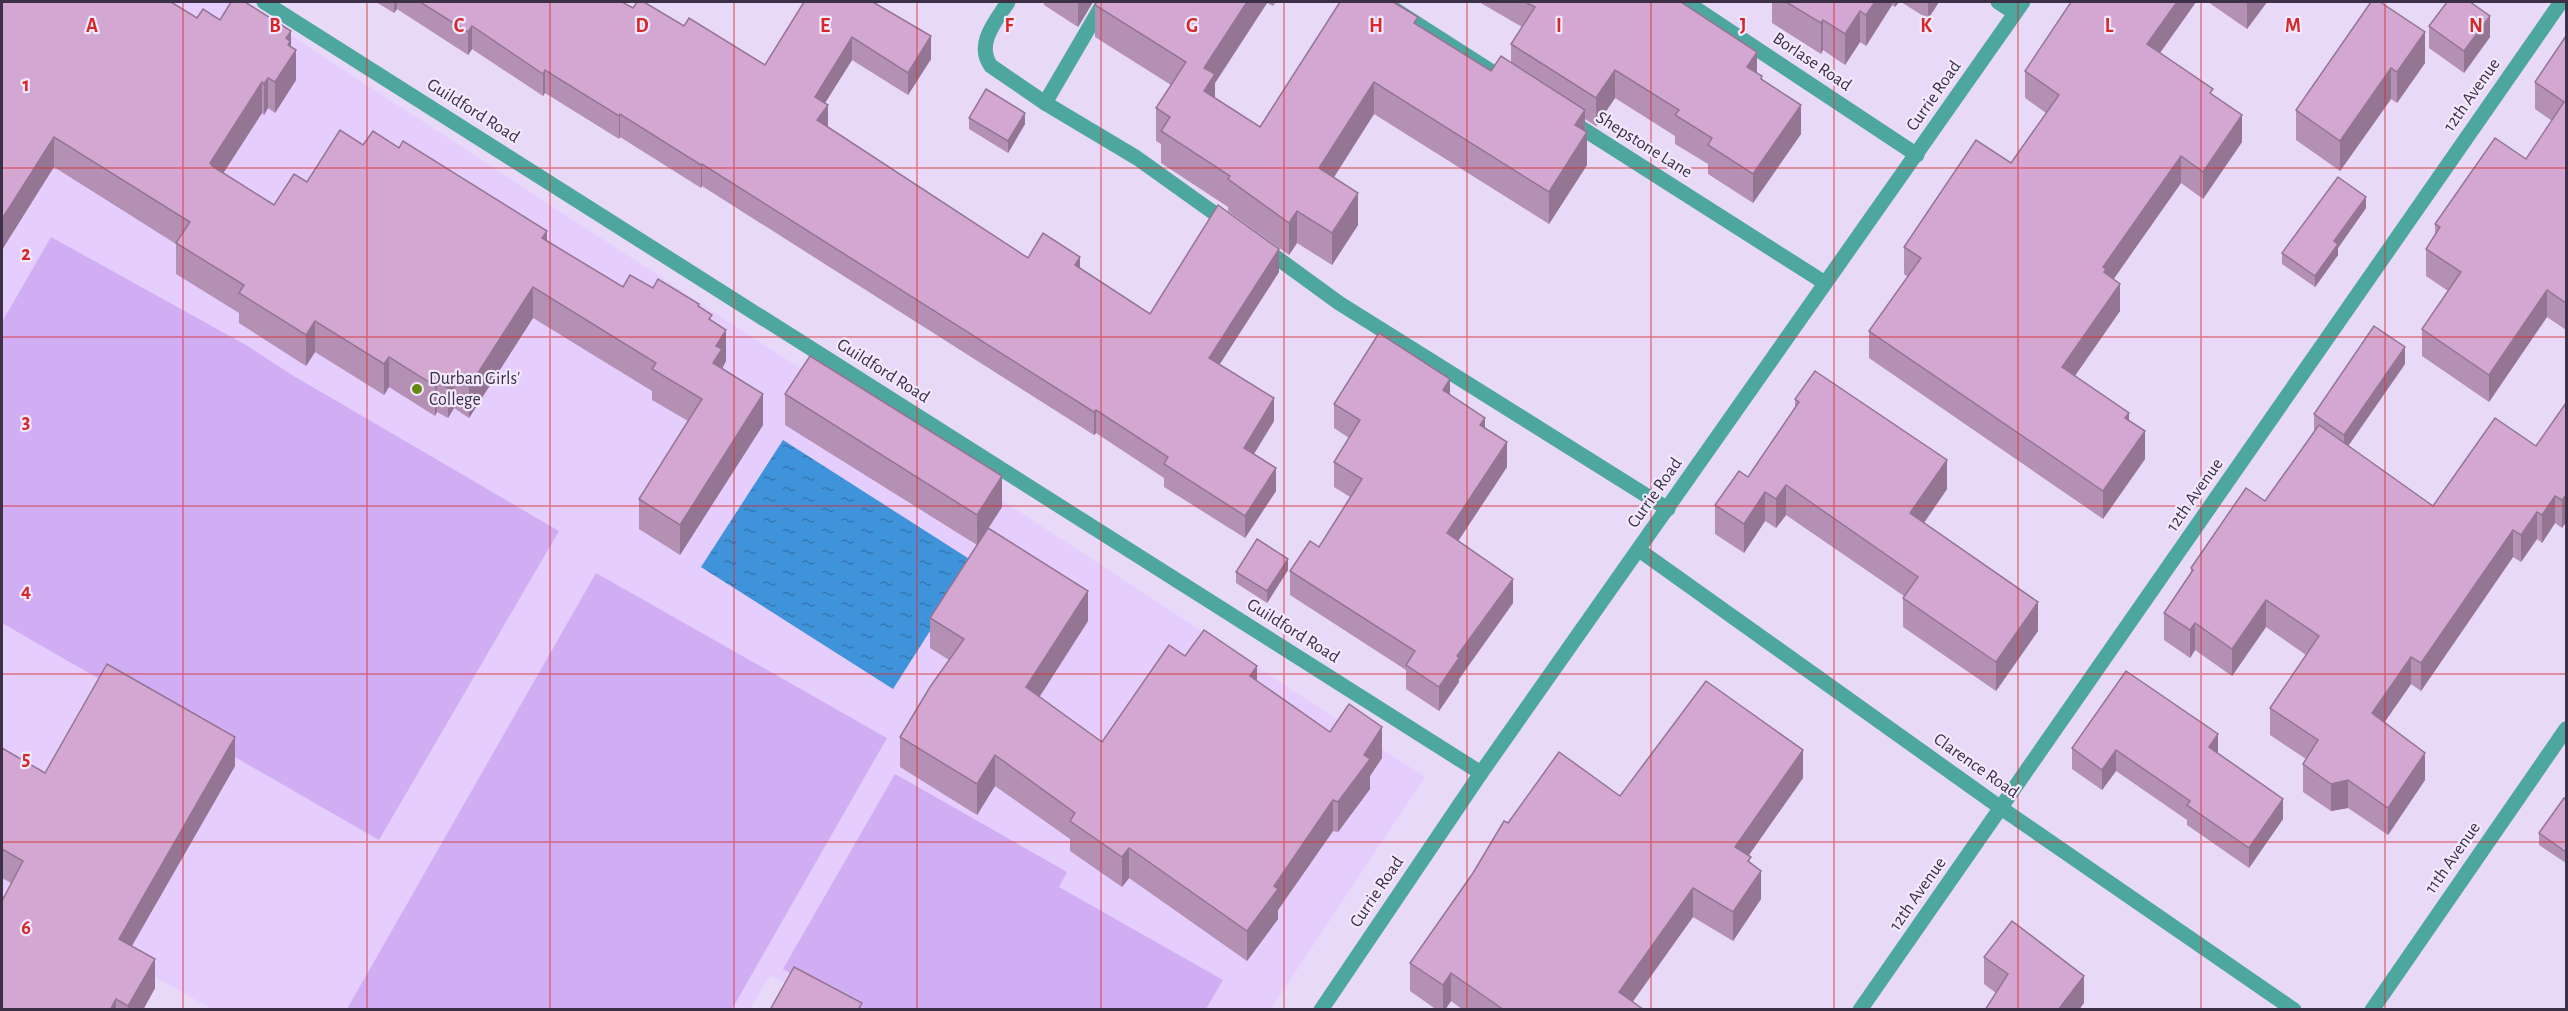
<svg xmlns="http://www.w3.org/2000/svg" width="2568" height="1011" font-family="'Alegreya Sans',sans-serif">
<style>
.built{fill:#e5cdfd}
.green{fill:#d1aef3}
.water{fill:url(#water-ripples)}
.lines{fill:none;stroke-linecap:round;stroke-linejoin:round}
.minor{stroke:#4da79e;stroke-width:15}
.wall{fill:#b590b5}
.shaded-wall{fill:#947593}
.building{fill:#d3a7d2;stroke:#947593;stroke-width:1.5}
.grid{fill:none;stroke:#d62828;stroke-width:1.5;stroke-opacity:0.55}
.poi-dot{fill:#62880f;stroke:#f3e9fe;stroke-width:2}
.labels{text-anchor:middle;dominant-baseline:central;stroke-width:4.5;stroke-linejoin:round;paint-order:stroke}
.street-label{font-size:18px;fill:#3b3045;stroke:#f3e9fe}
.poi-label{font-size:18px;fill:#3b3045;stroke:#f3e9fe;text-anchor:start}
.grid-label{font-size:20px;text-anchor:middle;font-weight:bold;fill:#d62828;stroke:#f3e9fe;stroke-width:4.5;stroke-linejoin:round;paint-order:stroke}
</style>
<defs>
<pattern id="water-ripples" width="26" height="14" patternUnits="userSpaceOnUse" patternTransform="scale(1.5)"><rect width="26" height="14" fill="#3f93da"/><path d="M2 4q2-2 4 0t4 0M15 11q2-2 4 0t4 0" fill="none" stroke="#3678b3"/></pattern>
</defs>
<rect width="100%" height="100%" fill="#e8d9f9"/>
<polygon class="built" points="2,2 240,2 1425,777 1271,1009 834,1009 770,975 750,1009 212,1009 2,891"/>
<g class="green">
<polygon points="51,237 246,345 292,375 559,531 379,840 2,623 2,322"/>
<polygon points="596,573 887,738 732,1009 347,1009"/>
<polygon points="895,774 1067,872 1059,887 1223,980 1206,1009 854,1010 783,969"/>
</g>
<polygon class="water" points="783,440 974,562 893,689 701,567"/>
<g class="lines">
<g class="minor">
<polyline points="264,2 1481,773"/>
<path d="M1008,2C996,21 975,44 991,66L1045,103"/>
<polyline points="1104,2 1045,103 1137,158 1228,223"/>
<polyline points="1383,2 1508,82"/>
<polyline points="1686,2 1917,155"/>
<polyline points="1998,2 2015,13"/>
<polyline points="1569,120 1825,283"/>
<polyline points="1262,247 1339,303 1668,509"/>
<polyline points="1639,550 2001,808 2294,1010"/>
<polyline points="1321,1010 1481,773 2023,2"/>
<polyline points="1860,1010 2561,2"/>
<polyline points="2372,1010 2566,729"/>
</g>
</g>
<g class="wall">
<polygon points="2,2 220,20 291,47 296,80 275,113 268,108 264,115 262,113 223,173 274,205 307,182 363,145 547,241 623,287 653,288 699,307 712,321 726,361 722,368 763,425 680,555 639,529 639,499 688,421 652,400 652,391 533,318 469,418 454,408 448,418 437,412 435,416 389,387 384,395 315,352 306,366 239,323 239,313 176,274 176,244 54,167"/>
<polygon points="376,2 622,2 633,8 684,26 765,65 804,2 931,59 908,95 852,60 825,103 828,127 1028,258 1080,269 1150,314 1279,272 1219,365 1274,421 1254,454 1276,491 1245,538 1164,487 1164,478 1096,433 1094,435 702,186 701,188 620,137 619,139 545,93 543,96 472,49 468,55 397,9 394,13"/>
<polygon points="1044,2 1093,2 1078,27 1044,5"/>
<polygon points="1097,2 1276,2 1273,6 1267,3 1215,83 1215,98 1260,127 1418,25 1491,71 1511,63 1511,44 1522,27 1479,2 1681,2 1757,73 1801,134 1753,203 1708,174 1708,164 1675,144 1675,136 1615,98 1596,126 1585,119 1587,165 1549,224 1374,114 1333,178 1358,225 1332,265 1297,243 1289,255 1228,211 1228,207 1161,163 1161,144 1156,141 1156,108 1171,85 1095,37 1095,5"/>
<polygon points="1772,2 1899,2 1895,7 1892,5 1866,46 1860,42 1845,65 1823,50 1821,54 1772,23"/>
<polygon points="1901,2 1939,2 1928,19"/>
<polygon points="2071,2 2196,2 2160,53 2213,95 2242,142 2203,199 2181,183 2113,279 2120,311 2075,376 2129,421 2145,459 2103,519 1869,358 1869,331 1908,277 1904,274 1904,247 2011,163 2046,113 2025,98 2025,71"/>
<polygon points="2208,2 2267,2 2247,29"/>
<polygon points="2429,26 2490,37 2464,73 2429,48"/>
<polygon points="2425,32 2425,63 2397,103 2391,99 2340,171 2296,140 2296,110"/>
<polygon points="2566,36 2566,330 2547,317 2489,402 2422,356 2422,329 2448,291 2426,276 2426,249 2435,235 2435,224 2526,159 2552,121 2535,109 2535,82"/>
<polygon points="969,118 1025,124 1008,153 969,129"/>
<polygon points="2366,208 2338,248 2338,255 2315,287 2282,264 2282,253"/>
<polygon points="2405,364 2348,446 2433,506 2536,446 2566,403 2566,382 2566,522 2562,528 2555,523 2542,543 2537,539 2521,562 2513,557 2421,691 2411,684 2384,723 2425,780 2388,835 2348,808 2331,811 2303,792 2303,764 2306,759 2270,735 2270,708 2306,655 2266,627 2232,676 2195,650 2190,658 2164,640 2164,613 2191,573 2191,568 2265,501 2314,431 2314,414"/>
<polygon points="785,394 1002,507 988,528 1088,621 1039,697 1102,742 1185,656 1257,681 1330,732 1382,758 1370,776 1370,789 1338,832 1333,831 1278,910 1278,919 1247,961 1129,878 1122,887 1070,851 1070,839 995,786 977,815 900,767 900,737 949,660 930,648 930,618 977,545 785,425"/>
<polygon points="1450,394 1485,428 1507,467 1458,541 1513,603 1459,679 1459,682 1439,711 1406,689 1406,670 1290,595 1290,571 1319,547 1350,497 1334,487 1334,462 1349,438 1334,428 1334,404"/>
<polygon points="1795,399 1947,489 1924,523 2038,631 1996,691 1903,627 1903,598 1904,596 1786,515 1776,528 1765,521 1744,553 1715,534 1715,505 1748,477 1795,409"/>
<polygon points="1288,570 1267,603 1236,583 1236,572"/>
<polygon points="2,748 45,773 235,766 132,946 155,988 143,1010 2,1010 11,883 2,878"/>
<polygon points="2072,748 2218,753 2283,819 2249,868 2187,825 2187,820 2116,771 2102,790 2072,769"/>
<polygon points="1803,778 1748,856 1761,899 1733,941 1693,917 1632,1001 1644,1010 1463,1010 1451,1001 1445,1010 1437,1010 1410,991 1410,963 1508,823 1620,796"/>
<polygon points="2566,799 2566,863 2539,845 2539,833"/>
<polygon points="1984,957 2084,1003 1996,993 1984,984"/>
</g>
<g class="shaded-wall">
<polygon points="394,2 397,2 397,9 394,13"/>
<polygon points="1078,2 1093,2 1078,27"/>
<polygon points="1247,2 1267,2 1267,3 1215,83 1215,107 1204,124 1204,68"/>
<polygon points="1875,2 1892,2 1892,5 1866,46 1866,15"/>
<polygon points="1895,2 1899,2 1895,7"/>
<polygon points="1928,2 1939,2 1928,19"/>
<polygon points="2177,2 2196,2 2147,71 2147,44"/>
<polygon points="2247,2 2267,2 2247,29"/>
<polygon points="1860,11 1860,42 1845,65 1845,34"/>
<polygon points="2490,16 2490,37 2464,73 2464,51"/>
<polygon points="1823,20 1823,50 1821,54 1821,23"/>
<polygon points="472,26 472,49 468,55 468,32"/>
<polygon points="291,31 291,57 296,50 296,80 275,113 275,82 286,38"/>
<polygon points="2425,32 2425,63 2397,103 2397,72"/>
<polygon points="931,36 931,59 908,95 908,73"/>
<polygon points="852,37 852,60 815,119 815,97"/>
<polygon points="1757,52 1757,80 1747,67"/>
<polygon points="2391,68 2391,99 2340,171 2340,141"/>
<polygon points="545,70 545,93 543,96 543,74"/>
<polygon points="1615,70 1615,98 1596,126 1596,98"/>
<polygon points="268,78 268,108 264,115 264,84"/>
<polygon points="262,82 262,113 210,194 210,163"/>
<polygon points="1374,82 1374,114 1319,201 1319,168"/>
<polygon points="828,105 828,128 817,120"/>
<polygon points="1801,105 1801,134 1753,203 1753,174"/>
<polygon points="1585,110 1585,135 1587,132 1587,165 1549,224 1549,192 1575,125"/>
<polygon points="1025,113 1025,124 1008,153 1008,141"/>
<polygon points="620,114 620,137 619,139 619,116"/>
<polygon points="2242,115 2242,142 2203,199 2203,172"/>
<polygon points="54,137 54,167 2,250 2,219"/>
<polygon points="2181,156 2181,183 2106,290 2103,267"/>
<polygon points="702,164 702,186 701,188 701,165"/>
<polygon points="1358,193 1358,225 1332,265 1332,233"/>
<polygon points="2366,197 2366,208 2338,248 2338,255 2315,287 2315,276 2334,241"/>
<polygon points="1297,211 1297,243 1289,255 1289,223"/>
<polygon points="547,231 547,262 542,238"/>
<polygon points="1279,249 1279,272 1209,381 1209,358"/>
<polygon points="1080,257 1080,280 1075,265"/>
<polygon points="2120,284 2120,311 2062,394 2062,367"/>
<polygon points="533,287 533,318 469,418 469,387"/>
<polygon points="2547,290 2547,317 2489,402 2489,375"/>
<polygon points="315,321 315,352 306,366 306,335"/>
<polygon points="726,330 726,361 722,369 713,363 716,346"/>
<polygon points="2405,347 2405,364 2344,452 2344,435"/>
<polygon points="389,357 389,387 384,395 384,364"/>
<polygon points="454,377 454,408 448,418 448,388"/>
<polygon points="1450,379 1450,404 1443,390"/>
<polygon points="437,381 437,412 435,416 435,386"/>
<polygon points="763,394 763,425 680,555 680,525"/>
<polygon points="1274,398 1274,421 1244,470 1244,448"/>
<polygon points="1096,410 1096,433 1094,435 1094,412"/>
<polygon points="2129,413 2129,440 2125,418"/>
<polygon points="1485,418 1485,442 1480,425"/>
<polygon points="2145,431 2145,459 2103,519 2103,491"/>
<polygon points="1507,442 1507,467 1447,558 1447,533"/>
<polygon points="1947,460 1947,489 1910,543 1910,513"/>
<polygon points="1276,468 1276,491 1245,538 1245,516"/>
<polygon points="1002,476 1002,507 977,546 977,515"/>
<polygon points="1786,485 1786,515 1776,528 1776,499"/>
<polygon points="1765,492 1765,521 1744,553 1744,524"/>
<polygon points="2566,495 2566,522 2562,528 2562,500"/>
<polygon points="2555,496 2555,523 2542,543 2542,515"/>
<polygon points="2537,512 2537,539 2521,562 2521,535"/>
<polygon points="2513,530 2513,557 2421,691 2421,663"/>
<polygon points="1288,559 1288,570 1267,603 1267,591"/>
<polygon points="1513,579 1513,603 1459,679 1459,682 1439,711 1439,687 1457,656"/>
<polygon points="1088,591 1088,621 1026,718 1026,687"/>
<polygon points="2266,600 2266,627 2232,676 2232,649"/>
<polygon points="2038,602 2038,631 1996,691 1996,662"/>
<polygon points="2195,623 2195,650 2190,658 2190,630"/>
<polygon points="2411,657 2411,684 2372,740 2372,713"/>
<polygon points="1257,666 1257,697 1250,676"/>
<polygon points="1382,727 1382,758 1370,776 1370,789 1338,832 1338,802 1364,755"/>
<polygon points="2218,734 2218,754 2209,747"/>
<polygon points="235,737 235,766 119,968 119,939"/>
<polygon points="1803,750 1803,778 1735,875 1735,847"/>
<polygon points="2116,750 2116,771 2102,790 2102,770"/>
<polygon points="2425,753 2425,780 2388,835 2388,808"/>
<polygon points="995,755 995,786 977,815 977,784"/>
<polygon points="2348,780 2348,808 2331,811 2331,784"/>
<polygon points="2283,799 2283,819 2249,868 2249,848"/>
<polygon points="1333,800 1333,831 1278,910 1278,919 1247,961 1247,931 1274,886"/>
<polygon points="1129,848 1129,878 1122,887 1122,857"/>
<polygon points="1761,871 1761,899 1733,941 1733,912"/>
<polygon points="1693,888 1693,917 1627,1010 1619,992"/>
<polygon points="155,959 155,988 143,1010 128,1010 128,1006"/>
<polygon points="1451,973 1451,1001 1445,1010 1443,1010 1443,985"/>
<polygon points="2084,976 2084,1003 2079,1010 2058,1010"/>
<polygon points="116,999 116,1010 110,1010"/>
</g>
<g class="building">
<polygon points="2,2 171,2 197,18 203,9 220,20 231,2 245,2 291,31 286,38 290,41 288,45 296,50 275,82 268,78 264,84 262,82 210,163 212,166 274,205 294,174 307,182 340,130 363,145 373,131 399,148 403,141 547,231 542,238 623,287 630,275 653,288 658,279 699,304 698,306 712,315 709,319 726,330 716,346 722,349 713,363 763,394 680,525 639,499 702,399 652,369 656,363 533,287 469,387 454,377 448,388 437,381 435,386 389,357 384,364 315,321 306,335 239,293 244,285 176,243 190,222 54,137 2,219"/>
<polygon points="420,2 622,2 633,8 637,2 644,2 684,26 689,18 765,65 804,2 873,2 931,36 908,73 852,37 815,97 828,105 817,120 1028,258 1043,233 1080,257 1075,265 1150,314 1218,205 1279,249 1209,358 1274,398 1244,448 1276,468 1245,516 1164,464 1168,457 1096,410 1094,412 702,164 701,165 620,114 619,116 545,70 543,74 472,26 468,32"/>
<polygon points="1097,2 1247,2 1204,68 1215,74 1204,91 1260,127 1340,2 1393,2 1418,17 1414,23 1491,71 1501,56 1585,110 1575,125 1587,132 1549,192 1374,82 1319,168 1358,193 1332,233 1297,211 1289,223 1228,179 1230,176 1161,131 1170,117 1156,108 1186,62 1095,5"/>
<polygon points="1525,2 1681,2 1757,52 1747,67 1762,76 1761,79 1801,105 1753,174 1708,145 1712,138 1675,115 1679,110 1615,70 1596,98 1511,44 1535,7"/>
<polygon points="1786,2 1875,2 1866,15 1860,11 1845,34 1823,20 1821,23"/>
<polygon points="2071,2 2177,2 2147,44 2213,89 2210,93 2242,115 2203,172 2181,156 2103,267 2106,269 2104,272 2120,284 2062,367 2129,413 2125,418 2145,431 2103,491 1869,331 1921,258 1904,247 1976,140 2011,163 2059,95 2025,71"/>
<polygon points="2371,2 2380,2 2425,32 2397,72 2391,68 2340,141 2296,110"/>
<polygon points="2447,2 2470,2 2490,16 2464,51 2429,26"/>
<polygon points="2566,36 2566,303 2547,290 2489,375 2422,329 2461,272 2426,249 2440,227 2435,224 2495,138 2526,159 2564,102 2535,82"/>
<polygon points="986,89 1025,113 1008,141 969,118"/>
<polygon points="2338,177 2366,197 2334,241 2338,244 2315,276 2282,253"/>
<polygon points="2374,326 2405,347 2344,435 2314,414"/>
<polygon points="1379,333 1450,379 1443,390 1485,418 1480,425 1507,442 1447,533 1513,579 1457,656 1459,658 1439,687 1406,665 1415,651 1290,571 1310,541 1319,547 1362,479 1334,462 1360,420 1334,404"/>
<polygon points="810,356 1002,476 977,515 785,394"/>
<polygon points="1815,371 1947,460 1910,513 2038,602 1996,662 1903,598 1918,577 1786,485 1776,499 1765,492 1744,524 1715,505 1739,471 1748,477 1799,402 1795,399"/>
<polygon points="2566,403 2566,495 2562,500 2555,496 2542,515 2537,512 2521,535 2513,530 2421,663 2411,657 2372,713 2425,753 2388,808 2348,780 2331,784 2303,764 2318,740 2270,708 2319,636 2266,600 2232,649 2195,623 2190,630 2164,613 2193,570 2191,568 2246,488 2265,501 2319,425 2433,506 2495,418 2536,446"/>
<polygon points="988,528 1088,591 1026,687 1102,742 1169,645 1185,656 1204,630 1257,666 1250,676 1330,732 1349,704 1382,727 1364,755 1370,759 1338,802 1333,800 1274,886 1278,889 1247,931 1129,848 1122,857 1070,821 1075,813 995,755 977,784 900,737 930,687 964,639 930,618"/>
<polygon points="1257,539 1288,559 1267,591 1236,572"/>
<polygon points="107,664 235,737 119,939 155,959 128,1006 116,999 110,1010 2,1010 2,901 23,861 2,849 2,748 45,773"/>
<polygon points="2126,671 2218,734 2209,747 2283,799 2249,848 2187,805 2190,801 2116,750 2102,770 2072,748"/>
<polygon points="1706,681 1803,750 1735,847 1751,857 1748,861 1761,871 1733,912 1693,888 1619,992 1644,1010 1504,1010 1451,973 1443,985 1410,963 1473,873 1504,821 1508,823 1559,752 1620,796"/>
<polygon points="2564,798 2566,799 2566,852 2539,833"/>
<polygon points="2012,921 2084,976 2058,1010 1985,1010 2008,974 1984,957"/>
<polygon points="794,967 862,1003 858,1010 770,1010"/>
</g>
<path class="grid" d="M183,2V1010M367,2V1010M550,2V1010M734,2V1010M917,2V1010M1101,2V1010M1284,2V1010M1467,2V1010M1651,2V1010M1834,2V1010M2018,2V1010M2201,2V1010M2385,2V1010M2,168H2566M2,337H2566M2,506H2566M2,674H2566M2,842H2566"/>
<circle class="poi-dot" cx="417" cy="389" r="6"/>
<g class="labels">
<g class="street-label">
<text transform="translate(1812 62) rotate(34)">Borlase Road</text>
<text transform="translate(2472 95) rotate(-55)">12th Avenue</text>
<text transform="translate(1934 96) rotate(-55)">Currie Road</text>
<text transform="translate(473 111) rotate(32)">Guildford Road</text>
<text transform="translate(1644 145) rotate(32)">Shepstone Lane</text>
<text transform="translate(883 371) rotate(32)">Guildford Road</text>
<text transform="translate(1655 493) rotate(-55)">Currie Road</text>
<text transform="translate(2195 495) rotate(-55)">12th Avenue</text>
<text transform="translate(1293 631) rotate(32)">Guildford Road</text>
<text transform="translate(1976 766) rotate(35)">Clarence Road</text>
<text transform="translate(2453 858) rotate(-55)">11th Avenue</text>
<text transform="translate(1377 892) rotate(-56)">Currie Road</text>
<text transform="translate(1918 894) rotate(-55)">12th Avenue</text>
</g>
<g class="poi-label">
<text x="429" y="379">Durban Girls'<tspan x="429" dy="21">College</tspan></text>
</g>
</g>
<g class="grid-label">
<text x="92" y="32">A</text>
<text x="275" y="32">B</text>
<text x="459" y="32">C</text>
<text x="642" y="32">D</text>
<text x="825" y="32">E</text>
<text x="1009" y="32">F</text>
<text x="1192" y="32">G</text>
<text x="1376" y="32">H</text>
<text x="1559" y="32">I</text>
<text x="1743" y="32">J</text>
<text x="1926" y="32">K</text>
<text x="2109" y="32">L</text>
<text x="2293" y="32">M</text>
<text x="2476" y="32">N</text>
<text x="26" y="91">1</text>
<text x="26" y="260">2</text>
<text x="26" y="428">3</text>
<text x="26" y="597">4</text>
<text x="26" y="765">5</text>
<text x="26" y="934">6</text>
</g>
<rect width="2568" height="1011" fill="none" stroke="#3b3045" stroke-width="6"/>
</svg>
